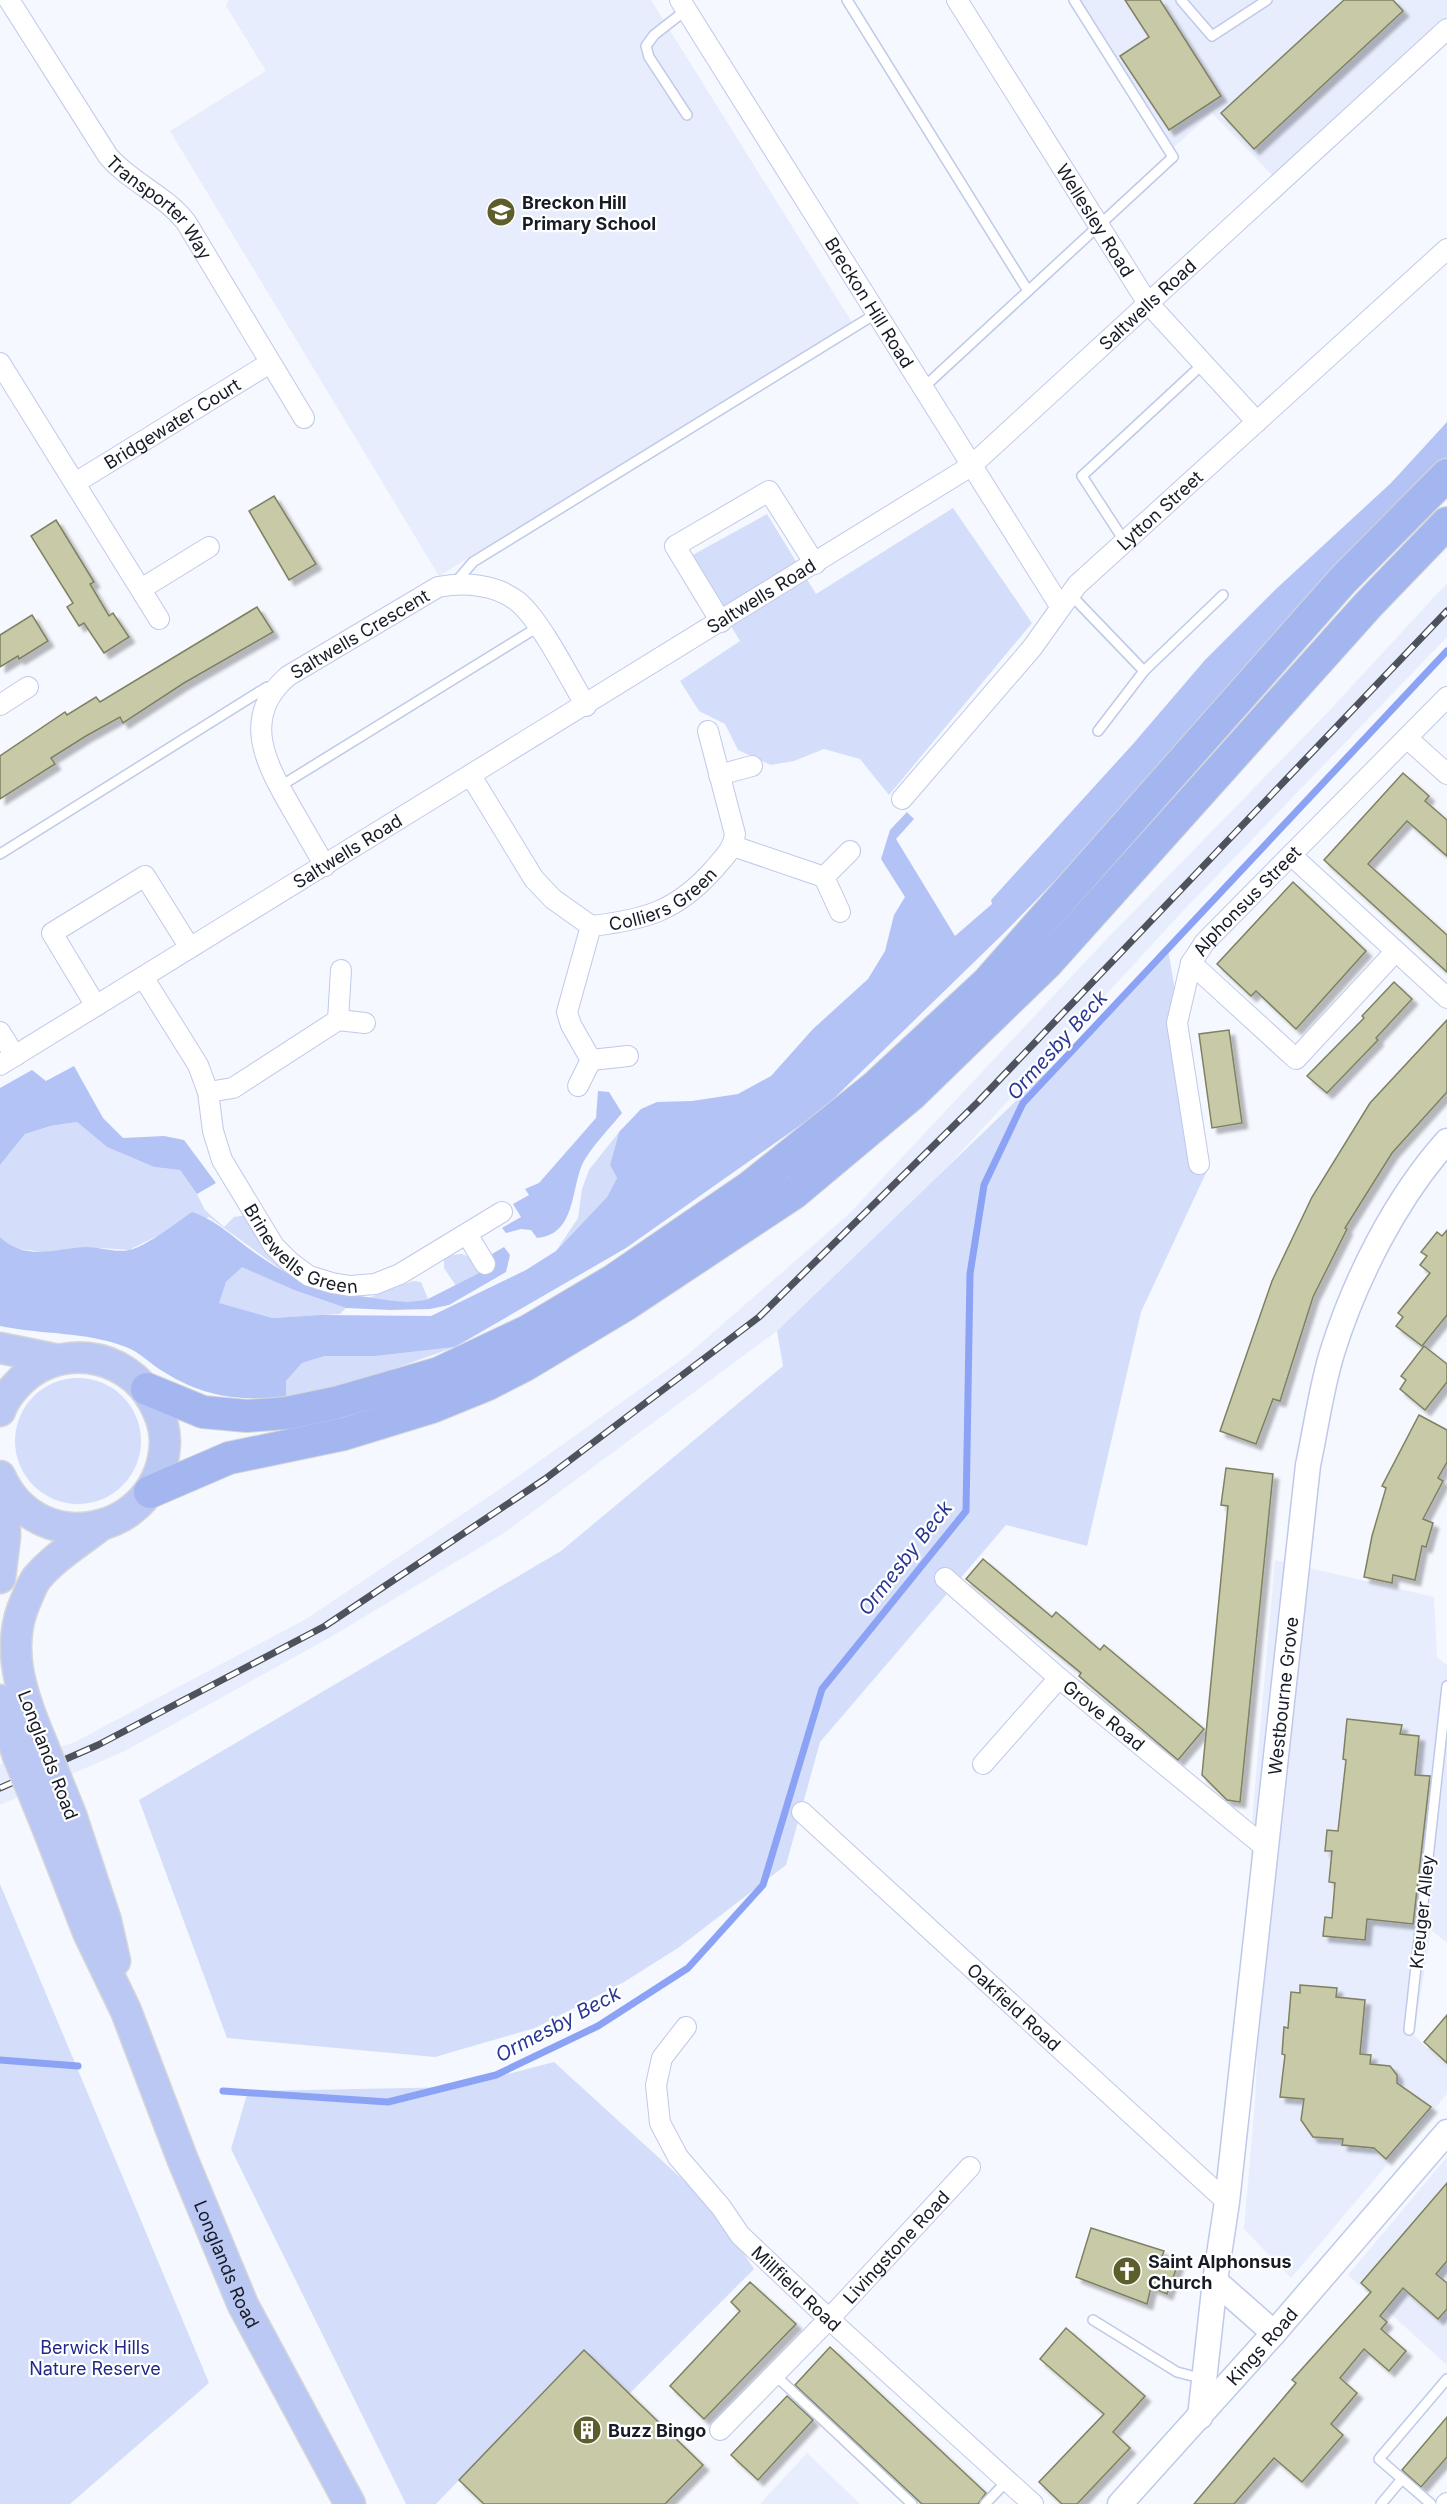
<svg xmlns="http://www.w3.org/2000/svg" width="1447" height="2504" font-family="Inter,sans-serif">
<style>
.built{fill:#e8edfd}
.green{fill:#d4defa}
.forest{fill:#b3c3f5}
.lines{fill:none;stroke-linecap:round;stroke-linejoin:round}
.stream{stroke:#8ca3f5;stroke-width:7}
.building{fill:#c7c9a7;stroke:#7f8161;stroke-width:1.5;filter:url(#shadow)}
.service-casing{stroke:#bfc9e9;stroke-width:12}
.minor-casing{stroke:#bfc9e9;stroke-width:22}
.tertiary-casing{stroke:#bfc9e9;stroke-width:27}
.primary-casing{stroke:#d5d6d8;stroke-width:33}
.trunk-casing{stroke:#d5d6d8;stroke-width:34}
.service{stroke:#fff;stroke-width:9}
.minor{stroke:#fff;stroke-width:20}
.tertiary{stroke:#fff;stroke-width:24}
.primary{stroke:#bbc8f4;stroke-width:30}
.trunk{stroke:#a4b6f0;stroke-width:32}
.rail-casing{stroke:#4e525c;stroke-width:7}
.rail{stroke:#fff;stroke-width:4.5;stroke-dasharray:14;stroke-linecap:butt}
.primary-bridge-casing{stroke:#d5d6d8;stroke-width:33;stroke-linecap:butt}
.primary-bridge{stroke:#bbc8f4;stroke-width:30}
.labels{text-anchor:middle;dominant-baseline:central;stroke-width:4.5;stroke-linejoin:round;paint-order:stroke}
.poi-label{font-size:18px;font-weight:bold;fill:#171b26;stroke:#fff;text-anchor:start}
.street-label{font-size:18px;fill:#171b26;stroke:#fff}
.park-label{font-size:18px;fill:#202a86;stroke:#fff}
.water-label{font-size:20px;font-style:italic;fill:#2a3894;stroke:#fff}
</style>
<defs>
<filter id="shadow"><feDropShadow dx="5.5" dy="5.5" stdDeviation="1.5" flood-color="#0004"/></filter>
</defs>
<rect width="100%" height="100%" fill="#f5f8fe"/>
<g class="built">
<polygon points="229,0 651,0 853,324 439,576 170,131 266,71 226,6"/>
<polygon points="1077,0 1447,0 1447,38 1274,177 1212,113 1173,148"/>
<polygon points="1447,583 1447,637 1183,911 946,1168 777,1331 504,1533 329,1638 125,1751 0,1805 0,1764 73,1743 306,1619 503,1487 685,1357 849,1214 1101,945 1329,711"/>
<polygon points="1275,1560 1434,1597 1437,1657 1447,1665 1447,1943 1431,1930 1414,2035 1447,2067 1447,2094 1291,2278 1244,2229 1255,2101 1262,1951 1247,1950 1253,1809"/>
<polygon points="1447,2157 1447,2365 1348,2275"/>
<polygon points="807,2453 860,2504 760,2504"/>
</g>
<g class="green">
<polygon points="953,508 1032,623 889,795 860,759 824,749 794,761 771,765 738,750 725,724 699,711 680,681 740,641 689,557 767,514 816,594"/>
<polygon points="1168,949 1206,1173 1141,1312 1087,1546 1006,1525 820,1742 786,1865 678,1948 624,1982 535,2028 435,2057 227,2038 139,1800 561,1551 783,1366 777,1331 1097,1023"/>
<polygon points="77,1122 107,1147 154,1167 180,1170 197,1194 205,1210 224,1227 234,1217 247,1215 287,1274 209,1217 155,1237 129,1250 87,1247 50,1253 12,1248 0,1237 0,1165 25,1134 52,1126"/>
<polygon points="619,1132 610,1165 617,1178 607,1197 556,1251 578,1218 582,1189 589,1170"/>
<polygon points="462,1254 472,1258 481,1273 456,1286 444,1268 444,1260 450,1255"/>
<polygon points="242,1266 294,1290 346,1308 340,1314 274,1318 218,1303 226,1282"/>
<path d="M413,1281L421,1282L428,1299C410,1305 387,1300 368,1298Z"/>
<polygon points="455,1347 368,1378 286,1398 286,1381 302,1363 325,1356 376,1356"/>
<circle cx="78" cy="1441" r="63"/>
<polygon points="0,1884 209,2383 70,2504 0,2504"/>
<polygon points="554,2062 715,2209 754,2269 629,2394 583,2351 436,2504 406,2504 231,2149 248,2091 459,2087"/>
</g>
<g class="forest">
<path d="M1447,422V468L1156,777L1004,933L822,1110L626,1248L455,1347L376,1356H325L302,1363L286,1381V1398C239,1400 205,1398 164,1372C151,1365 140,1352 126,1347C84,1331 43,1335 0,1326V1237C26,1262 56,1248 87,1247C100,1247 116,1253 129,1250C146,1247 177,1222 192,1212C217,1220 236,1240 258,1255C296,1282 327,1292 373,1298C391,1301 411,1304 428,1299L495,1265L492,1254L504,1247L510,1255L506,1272L449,1305L430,1309L390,1310L346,1308L294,1290L242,1267L226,1282L219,1303L273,1318L321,1315L431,1316L526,1270L556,1251L607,1197L617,1178L610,1165L619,1132L641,1109L657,1102L692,1101L738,1094L771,1076L813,1029L868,979L885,951L894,915L905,897L881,859L890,830L907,812L914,819L896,839L955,936L992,904L991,900L1133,744L1205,660L1276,589L1391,483Z"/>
<polygon points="74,1066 103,1118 123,1138 164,1136 184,1140 216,1183 197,1194 180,1170 154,1167 107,1147 77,1122 51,1126 25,1134 0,1165 0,1088 32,1070 46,1081"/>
<path d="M598,1091L609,1092L622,1113C610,1128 590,1148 582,1165C571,1191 575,1235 537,1238L531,1230L521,1229L506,1233L502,1228L521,1217L513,1204L529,1195L525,1189L539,1183L596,1118Z"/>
</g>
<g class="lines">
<g class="stream">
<polyline points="0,2060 78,2066"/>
<polyline points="223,2091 388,2102 496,2075 598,2026 688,1968 763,1885 822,1689 966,1511 970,1274 984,1185 1023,1103 1447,651"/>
</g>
</g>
<g class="building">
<polygon points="1125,0 1160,0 1221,96 1169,130 1120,56 1149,37"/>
<polygon points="1344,0 1393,0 1403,11 1254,149 1221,113"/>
<polygon points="274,496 316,564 289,580 249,511"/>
<polygon points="56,520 94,582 90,584 109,616 113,613 129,637 104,653 84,623 79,626 67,607 73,603 31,536"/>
<polygon points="257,607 273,632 184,683 123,723 120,717 86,736 51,758 55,764 0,799 0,756 65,712 67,715 96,697 100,702"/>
<polygon points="32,615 48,641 19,659 18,656 0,667 0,635"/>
<polygon points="1403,773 1429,796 1425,801 1447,820 1447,856 1407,821 1368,864 1447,935 1447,972 1324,860"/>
<polygon points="1293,882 1366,951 1296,1029 1256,991 1251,996 1217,964"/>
<polygon points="1394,982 1412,999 1376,1038 1378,1040 1327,1093 1307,1076 1364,1018 1362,1016"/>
<polygon points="1447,1020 1447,1092 1392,1153 1345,1228 1347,1229 1313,1297 1280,1401 1273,1399 1256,1444 1220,1431 1272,1281 1312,1197 1370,1103"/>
<polygon points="1229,1030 1242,1123 1212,1128 1199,1034"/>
<polygon points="1447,1230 1447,1315 1422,1346 1396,1326 1403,1317 1398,1313 1430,1273 1420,1265 1427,1256 1421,1252 1437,1232 1442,1236"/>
<polygon points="1424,1346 1447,1364 1447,1382 1425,1410 1400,1389 1406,1380 1401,1376"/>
<polygon points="1419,1415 1447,1430 1447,1462 1438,1478 1443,1481 1423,1519 1433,1523 1426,1547 1422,1546 1415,1580 1393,1575 1392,1583 1364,1577 1372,1536 1386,1488 1382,1486"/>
<polygon points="1226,1468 1273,1474 1240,1802 1227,1800 1202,1775 1228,1506 1221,1505"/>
<polygon points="983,1559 1052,1617 1056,1612 1100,1650 1104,1645 1204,1729 1178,1760 1079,1676 1081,1673 966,1579"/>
<polygon points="1347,1719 1402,1725 1400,1734 1419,1736 1415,1775 1430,1776 1413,1924 1367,1919 1365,1940 1323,1936 1325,1917 1332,1918 1335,1883 1329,1882 1332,1851 1325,1851 1327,1830 1338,1831 1346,1760 1343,1759"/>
<polygon points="1300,1985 1337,1988 1336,1997 1365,2000 1360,2054 1371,2055 1370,2064 1390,2066 1397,2075 1397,2083 1431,2107 1386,2159 1374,2148 1342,2145 1343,2139 1313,2137 1301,2120 1304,2099 1280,2097 1285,2055 1282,2054 1284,2027 1288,2028 1291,1992 1300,1993"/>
<polygon points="1447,2015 1447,2063 1424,2042"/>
<polygon points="1447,2183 1447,2261 1436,2274 1447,2283 1447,2309 1438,2319 1403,2288 1380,2316 1387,2322 1381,2329 1406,2351 1389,2371 1364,2349 1340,2378 1357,2393 1331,2424 1343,2435 1302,2482 1274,2458 1234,2504 1194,2504 1296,2383 1292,2380 1371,2292 1361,2283"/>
<polygon points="1091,2228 1164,2251 1161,2259 1178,2264 1167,2294 1151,2287 1147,2304 1076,2277"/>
<polygon points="750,2282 796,2324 704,2419 670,2386 740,2311 731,2302"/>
<polygon points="1066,2328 1145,2396 1113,2432 1130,2448 1077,2504 1062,2504 1039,2482 1104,2414 1040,2359"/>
<polygon points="830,2347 986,2493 978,2504 922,2504 795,2385"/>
<polygon points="584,2350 703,2465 665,2504 484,2504 459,2480"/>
<polygon points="787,2396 813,2420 758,2480 731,2455"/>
<polygon points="1447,2417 1447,2457 1421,2487 1402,2470"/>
</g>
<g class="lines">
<g class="service-casing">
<g id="service">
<polyline points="847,0 1028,291 923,388"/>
<polyline points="1181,0 1212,36 1267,0"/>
<polyline points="686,10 654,35 646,46 649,57 687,115"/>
<polyline points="1028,291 1173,157 1074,0"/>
<polyline points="1125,542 1082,476 1204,363"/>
<polyline points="455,583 473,562 877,313"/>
<polyline points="1070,594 1144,671"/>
<polyline points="1098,731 1144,671 1223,595"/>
<polyline points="279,787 538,627"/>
<polyline points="0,854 267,687 274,687"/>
<polyline points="1409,2030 1447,1686"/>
<polyline points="1093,2320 1177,2372 1204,2379"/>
<polyline points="775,2375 912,2504"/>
<polyline points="985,2504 1007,2481"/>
<polyline points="1381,2504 1402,2479"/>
<polyline points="1431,2504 1379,2459 1447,2379"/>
</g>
</g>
<g class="minor-casing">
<g id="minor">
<path id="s1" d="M9,0L108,156C131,183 164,194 186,222L304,418"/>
<path id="s2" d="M680,0L1060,606"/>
<path id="s3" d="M957,0L1147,302L1257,422"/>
<polyline points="0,363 159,619"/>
<path id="s4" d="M75,483L270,363"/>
<polyline points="141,589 209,547"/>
<polyline points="721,622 675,546 769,491 815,564"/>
<polyline points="0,705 28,687"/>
<polyline points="1407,738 1447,774"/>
<polyline points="719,775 752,766"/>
<path id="s5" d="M471,776L534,879L553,899L591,926C645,920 677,911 714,869C724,857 733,850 735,834L708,731"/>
<path id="s6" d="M902,799L1032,648L1077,585L1447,249"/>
<polyline points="733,846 824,877 850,851"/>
<polyline points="1291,855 1447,998"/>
<path id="s7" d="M325,866C314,847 303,828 292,809C266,764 240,717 288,676L438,587C464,582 495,584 517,601C540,619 570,679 586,706"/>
<polyline points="824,877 840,912"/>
<polyline points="1191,963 1296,1059 1395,952"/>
<path id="s8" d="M143,977L198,1065L208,1092L213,1131L222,1160L274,1246L290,1262L309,1276L332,1283L350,1286L375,1284L400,1274L502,1212"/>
<polyline points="96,1006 52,933 145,876 190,948"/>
<polyline points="338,1020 365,1023"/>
<polyline points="0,1032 15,1056"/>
<polyline points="591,1060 571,1025 567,1012 591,926"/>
<path id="s9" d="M0,1065L971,466L1447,29"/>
<polyline points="578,1086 591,1060 628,1056"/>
<polyline points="208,1092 233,1088 338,1020 341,970"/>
<path id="s10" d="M1199,1164L1177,1023L1191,963L1205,942L1447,697"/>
<polyline points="467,1234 485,1264"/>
<path id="s11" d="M945,1578L1059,1678L1266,1848"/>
<polyline points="983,1764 1059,1678"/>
<path id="s12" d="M802,1812L1227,2202"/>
<path id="s13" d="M686,2027L662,2058L656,2085L660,2123L678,2157L721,2207L740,2235L829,2319L1033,2504"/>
<path id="s14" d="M720,2430L829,2319L970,2167"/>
<polyline points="1446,2504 1447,2503"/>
</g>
</g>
<g class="tertiary-casing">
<g id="tertiary">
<polyline points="1215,2281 1274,2333"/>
<path id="s15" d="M1200,2417L1215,2281L1227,2202L1308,1465C1316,1428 1321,1389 1332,1353C1355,1279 1396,1198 1447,1141"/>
<path id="s16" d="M1120,2504L1274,2333L1447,2132"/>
</g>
</g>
<g class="primary-casing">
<g id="primary">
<polyline points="0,1348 54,1359"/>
<path d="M0,1411C3,1401 8,1395 14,1388C53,1341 126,1350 154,1403C160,1414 165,1429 165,1442C162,1535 38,1562 0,1476"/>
<polyline points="0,1578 5,1537 5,1488"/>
<polyline points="0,1700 18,1756"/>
<path d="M43,1746C24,1699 3,1650 26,1600C29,1593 32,1585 36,1579C53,1558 79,1542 100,1526"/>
<polyline points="71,1815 106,1921 115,1961"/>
<path id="s17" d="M46,1824L88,1932L126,2011L182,2158L243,2305L350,2504"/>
</g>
</g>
<g class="trunk-casing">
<g id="trunk">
<polyline points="147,1389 203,1412 247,1416 287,1413 335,1403 439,1373 528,1331 614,1280 750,1187 875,1087 987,983 1343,580 1447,475"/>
<polyline points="150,1492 229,1458 344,1434 432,1407 486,1385 525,1365 625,1305 794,1193 911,1095 1047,963 1368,605 1447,523"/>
</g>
</g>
<use href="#service" class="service"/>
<use href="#minor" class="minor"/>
<use href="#tertiary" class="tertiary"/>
<use href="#primary" class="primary"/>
<use href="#trunk" class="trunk"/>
<g class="rail-casing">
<polyline id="rail" points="0,1788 98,1745 325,1626 545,1479 759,1317 978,1102 1447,611"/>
</g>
<use href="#rail" class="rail"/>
<g class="primary-bridge-casing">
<g id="primary-bridge">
<polyline points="43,1746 71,1815"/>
<polyline points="18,1756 46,1824"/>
</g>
</g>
<use href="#primary-bridge" class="primary-bridge"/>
</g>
<defs>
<g id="school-disc" transform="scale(1.5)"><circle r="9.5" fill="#5d5e2c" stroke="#fff"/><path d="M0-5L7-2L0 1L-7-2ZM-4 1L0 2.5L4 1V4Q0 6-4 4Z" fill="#fff"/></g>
<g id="church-disc" transform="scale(1.5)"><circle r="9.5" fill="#5d5e2c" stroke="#fff"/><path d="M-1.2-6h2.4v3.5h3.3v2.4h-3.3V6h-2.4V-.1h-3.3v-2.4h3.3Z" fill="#fff"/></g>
<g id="building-disc" transform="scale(1.5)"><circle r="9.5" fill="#5d5e2c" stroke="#fff"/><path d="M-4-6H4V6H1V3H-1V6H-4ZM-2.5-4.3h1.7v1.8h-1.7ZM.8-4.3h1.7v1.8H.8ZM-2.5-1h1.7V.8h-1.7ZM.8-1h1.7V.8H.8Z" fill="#fff"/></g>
</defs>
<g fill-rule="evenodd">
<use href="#school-disc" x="501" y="212"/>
<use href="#church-disc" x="1127" y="2271"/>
<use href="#building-disc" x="587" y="2430"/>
</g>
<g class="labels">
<g class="poi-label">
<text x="522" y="202">Breckon Hill<tspan x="522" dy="21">Primary School</tspan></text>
<text x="1148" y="2261">Saint Alphonsus<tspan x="1148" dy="21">Church</tspan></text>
<text x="608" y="2430">Buzz Bingo</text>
</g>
<g class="street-label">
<text stroke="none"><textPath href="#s1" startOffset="258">Transporter Way</textPath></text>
<text stroke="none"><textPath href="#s3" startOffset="260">Wellesley Road</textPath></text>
<text stroke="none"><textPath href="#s2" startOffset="357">Breckon Hill Road</textPath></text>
<text stroke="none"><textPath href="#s9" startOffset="1380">Saltwells Road</textPath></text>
<text stroke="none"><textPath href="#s4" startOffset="114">Bridgewater Court</textPath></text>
<text stroke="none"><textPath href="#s6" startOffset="388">Lytton Street</textPath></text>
<text stroke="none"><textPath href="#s9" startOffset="894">Saltwells Road</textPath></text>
<text stroke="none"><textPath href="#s7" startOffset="297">Saltwells Crescent</textPath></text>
<text stroke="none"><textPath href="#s9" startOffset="408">Saltwells Road</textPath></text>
<text stroke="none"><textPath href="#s5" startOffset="273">Colliers Green</textPath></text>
<text stroke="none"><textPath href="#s10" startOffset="288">Alphonsus Street</textPath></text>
<text stroke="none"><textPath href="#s8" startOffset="327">Brinewells Green</textPath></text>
<text stroke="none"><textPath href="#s15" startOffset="726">Westbourne Grove</textPath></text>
<text stroke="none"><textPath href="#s11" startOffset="210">Grove Road</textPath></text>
<text transform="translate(48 1755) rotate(69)">Longlands Road</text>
<text transform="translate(1422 1912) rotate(-84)">Kreuger Alley</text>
<text stroke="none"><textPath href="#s12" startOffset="288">Oakfield Road</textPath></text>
<text stroke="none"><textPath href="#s14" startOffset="254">Livingstone Road</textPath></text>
<text stroke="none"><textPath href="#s17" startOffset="476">Longlands Road</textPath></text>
<text stroke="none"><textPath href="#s13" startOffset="321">Millfield Road</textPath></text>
<text stroke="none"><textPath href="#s16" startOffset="212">Kings Road</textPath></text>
</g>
<g class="park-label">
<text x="95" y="2347">Berwick Hills<tspan x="95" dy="21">Nature Reserve</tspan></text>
</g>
<g class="water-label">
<text transform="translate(1057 1045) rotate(-48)">Ormesby Beck</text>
<text transform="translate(905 1558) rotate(-52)">Ormesby Beck</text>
<text transform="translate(558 2024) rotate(-28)">Ormesby Beck</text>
</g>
</g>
</svg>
